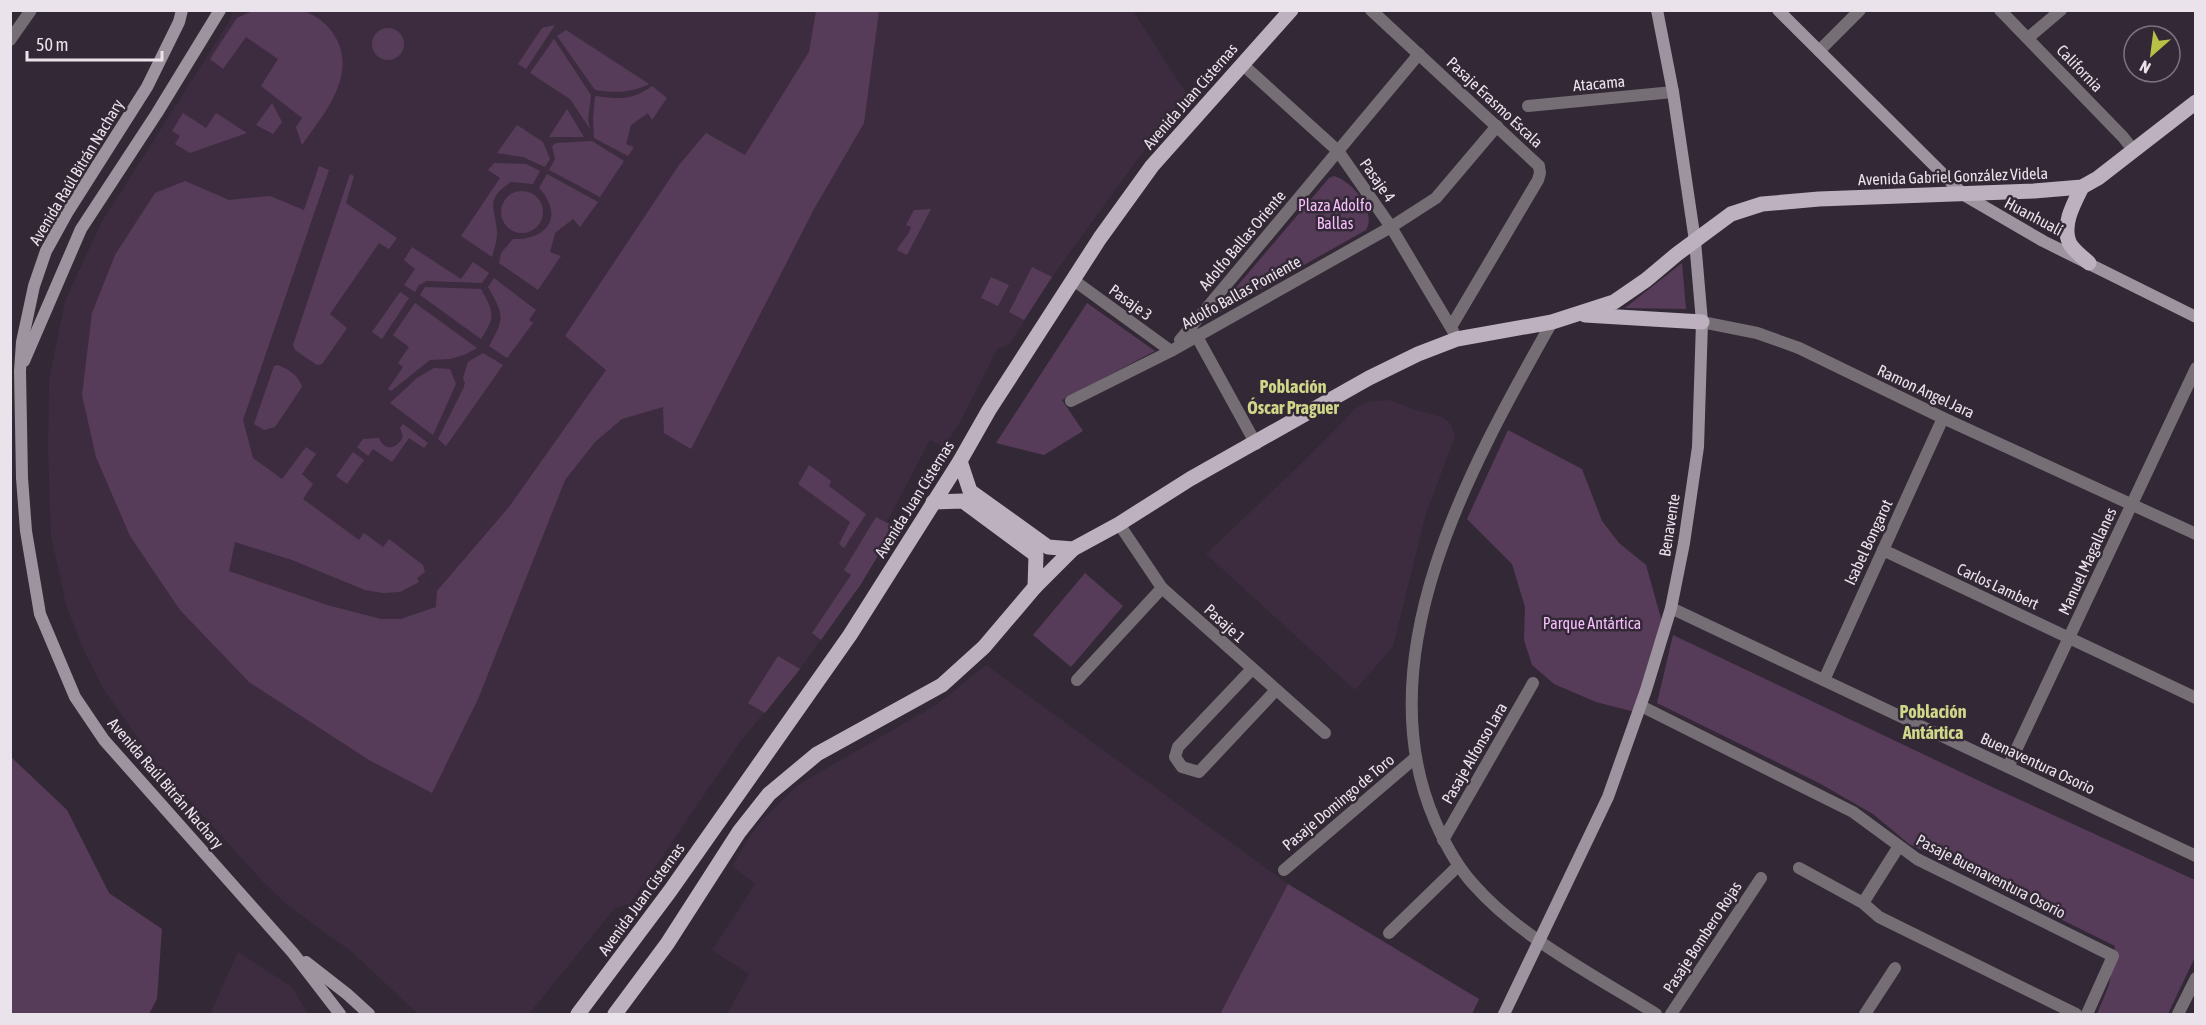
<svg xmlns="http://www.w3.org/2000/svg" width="2206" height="1025" font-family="'Asap Condensed',sans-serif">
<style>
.built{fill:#3d2c3f}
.green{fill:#573c5a}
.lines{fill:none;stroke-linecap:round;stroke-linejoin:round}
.minor{stroke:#756f75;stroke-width:12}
.secondary{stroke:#9e949f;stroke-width:12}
.primary{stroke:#bdb1bf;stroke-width:15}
.labels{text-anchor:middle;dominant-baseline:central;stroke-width:5;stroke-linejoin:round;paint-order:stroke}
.street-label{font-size:16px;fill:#ebe3ec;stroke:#332835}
.park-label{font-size:16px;fill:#f7bffe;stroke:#332835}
.neighbourhood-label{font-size:18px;font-weight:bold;fill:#d0d789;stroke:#332835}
</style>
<rect width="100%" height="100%" fill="#332835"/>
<g class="built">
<polygon points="233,11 1133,11 1186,93 1052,277 1009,345 998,348 959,424 944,447 930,440 887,522 895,527 861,584 800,669 740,742 630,904 615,908 529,1014 418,1014 352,952 286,904 263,882 156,763 104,690 84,651 66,605 51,535 48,449 49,380 65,301 101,223 229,22"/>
<polygon points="1389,400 1419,411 1442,417 1451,424 1455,436 1425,517 1393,647 1355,690 1206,554 1303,462 1356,408 1366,402"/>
<polygon points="986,665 1288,884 1220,1014 727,1014 749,974 712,950 755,884 732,866 756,827 798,785 939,703"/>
<polygon points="238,952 292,987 308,1014 210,1014"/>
</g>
<g class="green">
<path d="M303,11C318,16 329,25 337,40C356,78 322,116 302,145L296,127L302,118L261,86L278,59L246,37L223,69L210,59L237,18L253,11Z"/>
<polygon points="816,11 879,11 864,123 814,209 691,449 664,433 663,407 622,419 595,442 565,480 478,699 432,793 369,760 249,682 180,610 130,536 96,457 82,395 92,313 115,255 155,193 185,181 229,200 270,196 304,210 319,166 329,170 243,420 253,458 282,479 306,447 316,454 302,474 313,484 303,499 359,540 364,533 383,547 389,539 423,565 425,572 417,578 419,582 400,592 383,593 365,590 292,560 235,542 229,571 327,605 381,619 401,619 436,607 437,591 509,507 606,370 565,336 679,165 706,133 745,155 809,52"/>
<polygon points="555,25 526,69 518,64 542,28"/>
<circle cx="388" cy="44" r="16"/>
<path d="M566,30L649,84C631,93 615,93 595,90L557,36Z"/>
<polygon points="554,39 591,95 588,120 590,129 570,99 530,73"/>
<path d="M652,86L667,98L652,120L648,113L631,125L626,144L634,147L628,156L594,138L593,119L595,96C619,99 632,101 652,86Z"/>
<polygon points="272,103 282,122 273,134 256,125"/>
<polygon points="567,109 584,137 549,137"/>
<polygon points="183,113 206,128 216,113 247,133 190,153 175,144 180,136 172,131"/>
<polygon points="517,125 543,142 550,159 545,167 523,157 497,153"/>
<polygon points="592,141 624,161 600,197 549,170 555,159 552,146 556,143"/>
<path d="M494,163L526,164L540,171L533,184L511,182C483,200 496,208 497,233C497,241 494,250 492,257L461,236L500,178L488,170Z"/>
<polygon points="350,174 354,176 346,203 397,238 389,249 379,243 330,314 347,328 322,364 317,365 295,350 293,345"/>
<path d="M547,174L598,202L580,227L573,219L555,233L550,252L561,256L538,290L499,263L501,253L513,239C547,240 565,216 539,188Z"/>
<path d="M1334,176C1352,181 1377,211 1366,230L1210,318L1329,178Z"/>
<circle cx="522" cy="212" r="21"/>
<path d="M931,209L907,255L897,250C901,241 909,236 911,227L906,225L914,210Z"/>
<polygon points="412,247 461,279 473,262 489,273 482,283 427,281 419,285 415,292 404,285 415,269 404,260"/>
<polygon points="1682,263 1686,309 1625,308"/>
<polygon points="1032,267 1052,277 1024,320 1009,312"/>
<polygon points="991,277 1009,285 998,306 981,298"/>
<path d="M494,278L536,310L529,320L533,323L507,358L489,346C505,318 504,315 488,287Z"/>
<path d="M425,287L481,289C494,313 496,316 481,339L420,295Z"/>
<polygon points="400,292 409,298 382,339 372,332"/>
<polygon points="415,303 477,348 464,355 450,359 430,360 391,391 388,389 403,367 398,363 409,347 393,335"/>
<polygon points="1087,303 1155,351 1062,400 1083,431 1044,455 996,443"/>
<polygon points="483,353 503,365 446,446 438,439 463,389 465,383 463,378 468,362"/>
<path d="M278,365C290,370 298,375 302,387L275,427L264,430L254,424L274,366Z"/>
<polygon points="434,368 450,369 456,384 433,435 390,403 417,378"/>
<path d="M403,424L428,443L424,448L409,438L392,462L373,449L368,456L357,447L363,439L379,438C385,452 397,449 403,437L400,428Z"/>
<polygon points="1508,430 1582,469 1602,521 1619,543 1646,565 1662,622 1635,712 1596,702 1554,684 1532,665 1524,640 1525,607 1512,564 1467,519"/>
<polygon points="353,452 364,460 347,484 336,476"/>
<polygon points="809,465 831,481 829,486 866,514 844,548 839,544 850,522 798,484"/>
<polygon points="876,517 895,527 861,584 821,640 812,633 851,575 844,570"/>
<polygon points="1085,573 1123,606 1071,667 1033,635"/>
<polygon points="1673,635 1990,786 2195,880 2195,957 2168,1014 2097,1014 2109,985 2115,946 1909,844 1873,814 1819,783 1657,703"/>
<polygon points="778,656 800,669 765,713 748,703"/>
<polygon points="10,756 67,810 109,893 162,929 157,999 149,1014 11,1014"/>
<polygon points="1288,884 1479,999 1472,1014 1220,1014"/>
</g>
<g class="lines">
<g class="minor">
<polyline points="1371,10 1539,166 1540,173 1538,180 1451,327"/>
<polyline points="2000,10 2123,137 2134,151"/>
<polyline points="2028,38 2061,10"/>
<polyline points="10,40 31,10"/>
<polyline points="1819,51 1860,10"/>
<polyline points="1242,64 1338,151 1391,227 1453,331"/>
<polyline points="1528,106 1673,92"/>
<polyline points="1072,279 1171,351"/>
<path d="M1552,322C1472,464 1363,656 1435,821C1445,844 1457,867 1475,886C1521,938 1597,977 1656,1014"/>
<polyline points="1702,322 1757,333 1799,348 1943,418 2196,534"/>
<polyline points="1190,330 1196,335 1256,444"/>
<polyline points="1180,340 1419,54"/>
<polyline points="1071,401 1171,351 1391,227 1436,198 1497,126"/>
<polyline points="1119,524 1162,588 1325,733"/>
<polyline points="1883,550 2196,698"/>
<polyline points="1671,608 2196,856"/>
<polyline points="1252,669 1178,747 1175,757 1182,767 1199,772 1276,690"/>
<polyline points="1077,680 1162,588"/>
<polyline points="1824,680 1943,418"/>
<polyline points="1641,706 1853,812 1917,859 2113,956 2087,1014"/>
<polyline points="2008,767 2196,368"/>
<polyline points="1443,840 1533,683"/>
<polyline points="1799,868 1863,903 1879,917 2076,1014"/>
<polyline points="1284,870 1415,758"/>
<polyline points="1863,903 1899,846"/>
<polyline points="1389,933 1458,866"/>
<polyline points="1671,1014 1761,878"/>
<polyline points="1865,1014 1895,968"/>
<polyline points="2178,1014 2196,978"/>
</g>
<g class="secondary">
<polyline points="182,10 179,22 147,87 67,213 46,251 34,286 22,342 20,371 22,478 26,531 40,614 75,697 104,740 293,953 340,1014"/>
<polyline points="1778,10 1964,195 2043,241 2196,317"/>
<polyline points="24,361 81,229 157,113 220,10"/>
<polyline points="306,962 347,994 369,1014"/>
<polyline points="1504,1014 1608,797 1646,690 1671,608 1684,543 1698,447 1702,322 1695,241 1673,92 1657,10"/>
</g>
<g class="primary">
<path d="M2082,187C2074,203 2062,224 2069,242C2072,250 2083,257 2089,263"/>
<polyline points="1585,315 1702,322"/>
<polyline points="960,461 970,491 1048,547 1073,549"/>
<polyline points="933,502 963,501 1036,555 1035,587"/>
<polyline points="578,1014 670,891 850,635 960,461 989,410 1100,238 1152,166 1291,10"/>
<polyline points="615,1014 667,944 739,832 769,794 817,754 942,685 984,647 1035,587 1073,549 1119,524 1190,479 1369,378 1418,354 1457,339 1552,322 1614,302 1646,280 1677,254 1731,214 1762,204 1819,199 2034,191 2082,187 2098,178 2196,102"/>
</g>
</g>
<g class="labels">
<g class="street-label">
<text transform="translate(2080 68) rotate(46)">California</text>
<text transform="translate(1599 83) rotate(-5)">Atacama</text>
<text transform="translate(1190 96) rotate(-49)">Avenida Juan Cisternas</text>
<text transform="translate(1495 102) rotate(43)">Pasaje Erasmo Escala</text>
<text transform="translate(76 172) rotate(-59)">Avenida Raúl Bitrán Nachary</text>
<text transform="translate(1953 176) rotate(-2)">Avenida Gabriel González Videla</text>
<text transform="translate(1378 180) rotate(55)">Pasaje 4</text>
<text transform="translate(2034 216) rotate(28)">Huanhualí</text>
<text transform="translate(1242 240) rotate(-50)">Adolfo Ballas Oriente</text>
<text transform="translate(1241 292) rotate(-29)">Adolfo Ballas Poniente</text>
<text transform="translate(1131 302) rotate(36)">Pasaje 3</text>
<text transform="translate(1926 391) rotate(25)">Ramon Angel Jara</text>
<text transform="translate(914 499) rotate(-58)">Avenida Juan Cisternas</text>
<text transform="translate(1669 525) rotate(-81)">Benavente</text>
<text transform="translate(1868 542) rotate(-65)">Isabel Bongarot</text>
<text transform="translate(2087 561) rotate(-65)">Manuel Magallanes</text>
<text transform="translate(1998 586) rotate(25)">Carlos Lambert</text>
<text transform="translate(1225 623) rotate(42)">Pasaje 1</text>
<text transform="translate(1474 753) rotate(-60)">Pasaje Alfonso Lara</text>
<text transform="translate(2038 763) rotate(25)">Buenaventura Osorio</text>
<text transform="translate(166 783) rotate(49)">Avenida Raúl Bitrán Nachary</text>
<text transform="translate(1338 802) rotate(-40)">Pasaje Domingo de Toro</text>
<text transform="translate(1991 876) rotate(27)">Pasaje Buenaventura Osorio</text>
<text transform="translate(641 899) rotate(-54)">Avenida Juan Cisternas</text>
<text transform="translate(1702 937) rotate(-57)">Pasaje Bombero Rojas</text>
</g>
<g class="park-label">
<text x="1335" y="205">Plaza Adolfo<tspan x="1335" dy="18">Ballas</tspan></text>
<text x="1592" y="623">Parque Antártica</text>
</g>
<g class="neighbourhood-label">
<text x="1293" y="386">Población<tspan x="1293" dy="21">Óscar Praguer</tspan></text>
<text x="1933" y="711">Población<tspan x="1933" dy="21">Antártica</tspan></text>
</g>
</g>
<rect width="2206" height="1025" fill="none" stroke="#ebe3ec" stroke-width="24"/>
<g transform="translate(2152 54) rotate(208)"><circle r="28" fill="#332835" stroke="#7d737e" stroke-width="1.5"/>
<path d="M0-4.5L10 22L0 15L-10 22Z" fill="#b9c046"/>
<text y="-9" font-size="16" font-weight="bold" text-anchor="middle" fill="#ebe3ec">N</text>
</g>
<path d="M27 51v9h135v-9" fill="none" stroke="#ebe3ec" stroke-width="3"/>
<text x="36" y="51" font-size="18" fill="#ebe3ec" stroke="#332835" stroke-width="4.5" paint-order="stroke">50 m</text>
</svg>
